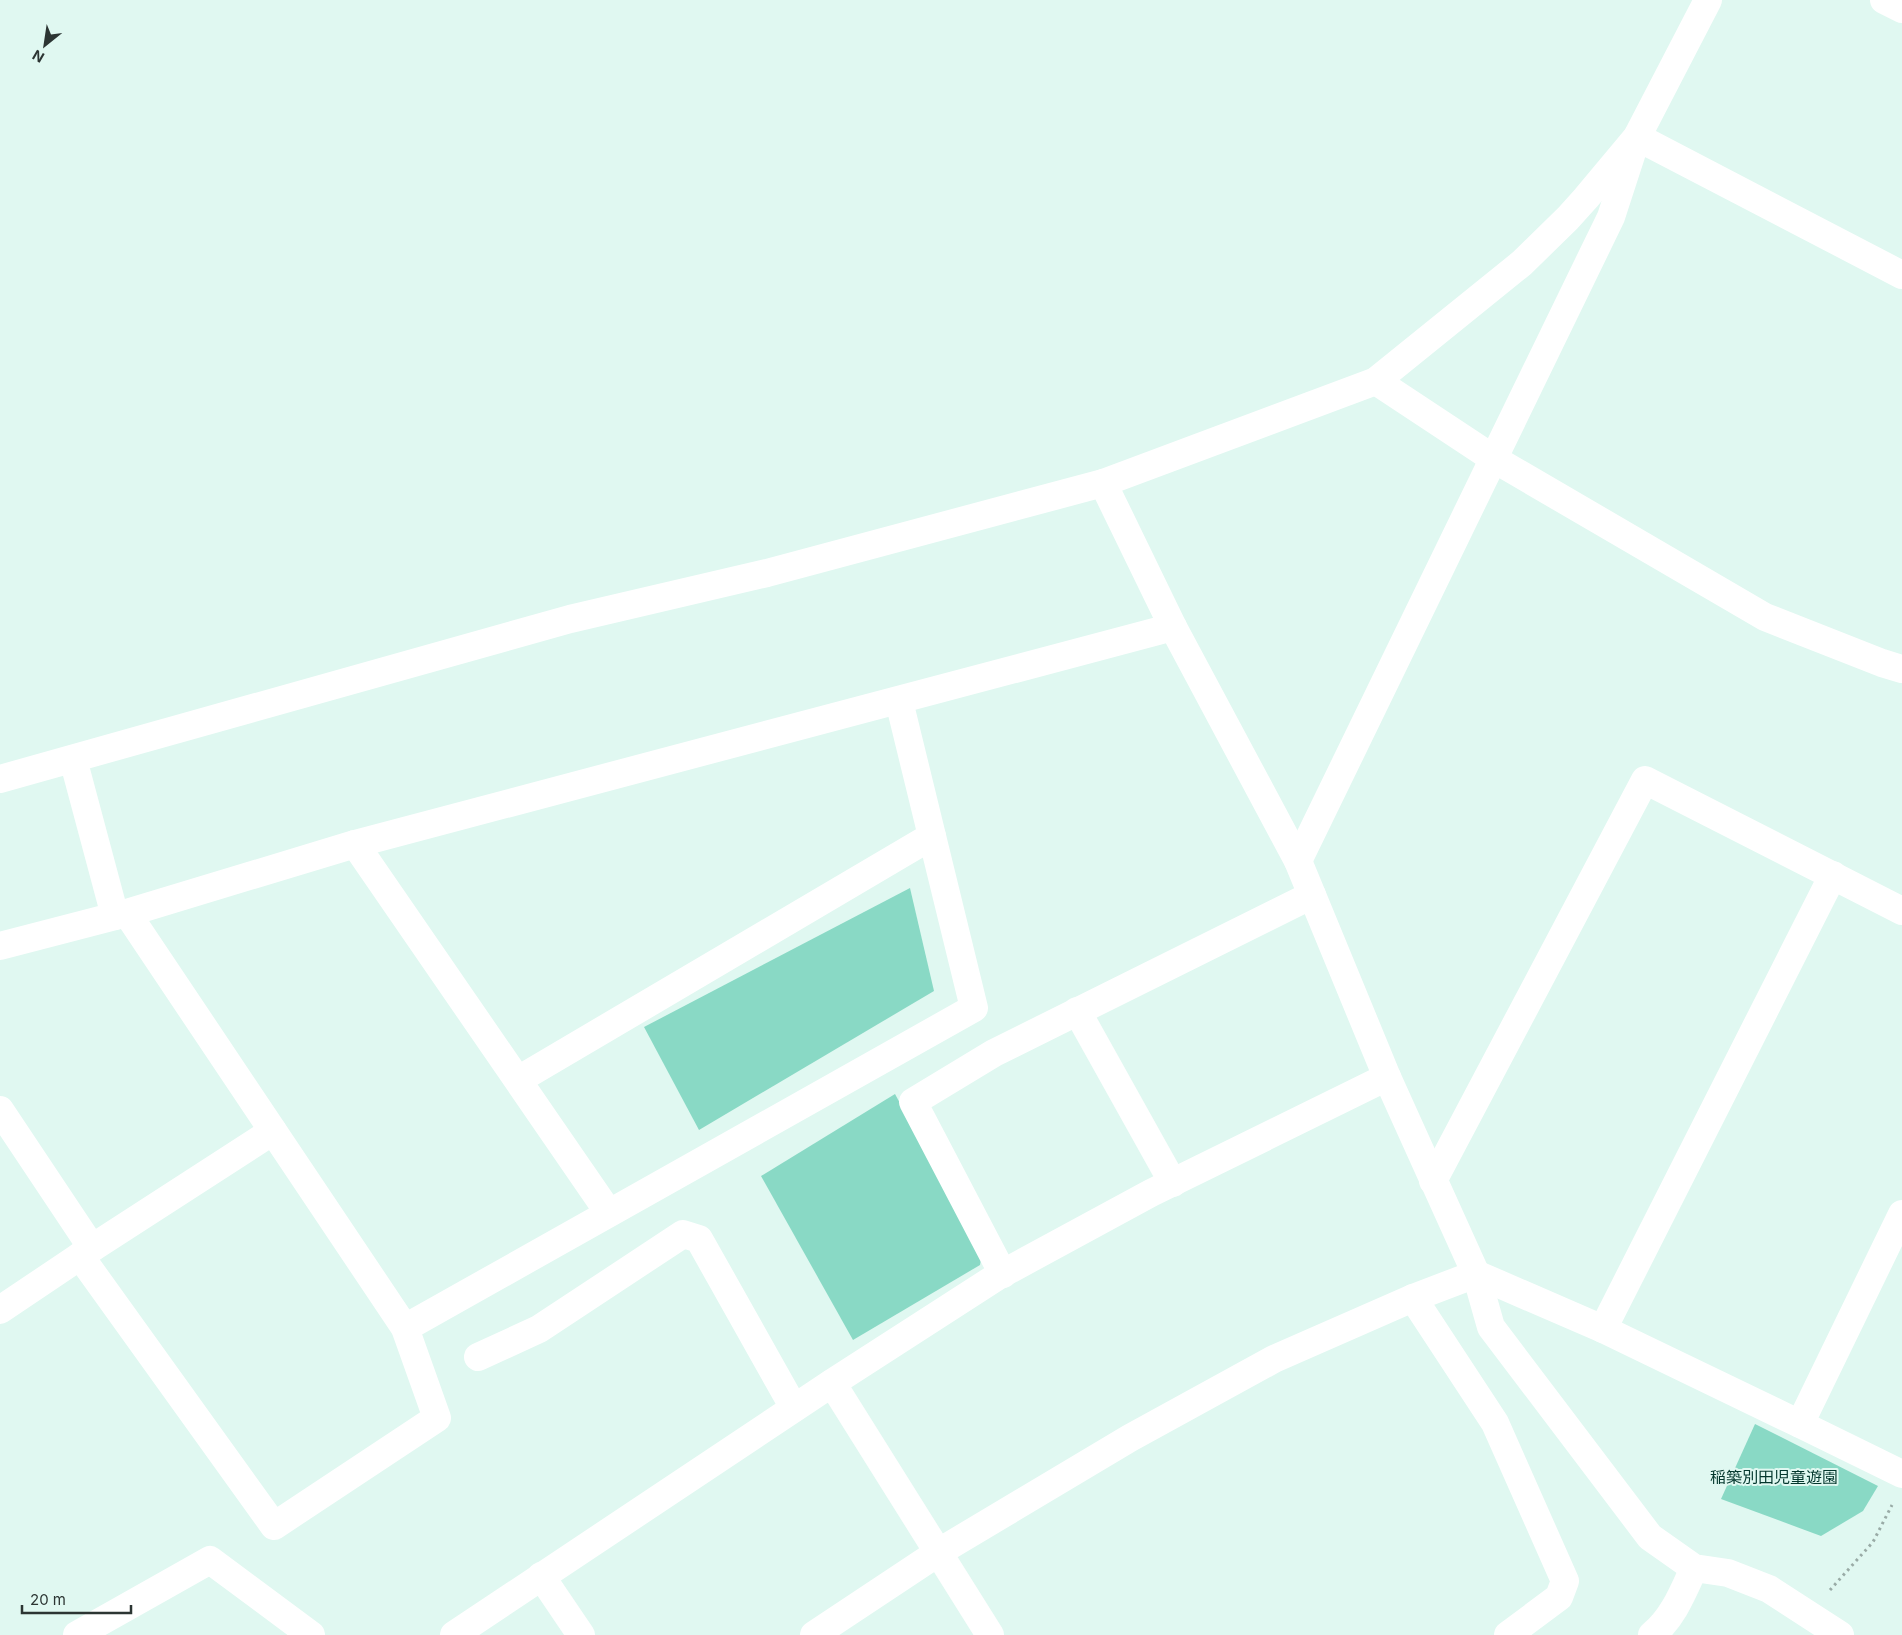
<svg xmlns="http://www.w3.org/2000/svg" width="1902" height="1635" font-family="Inter,'Noto Sans JP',sans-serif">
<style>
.green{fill:#89d9c5}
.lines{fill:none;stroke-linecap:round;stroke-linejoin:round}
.path{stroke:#99aba6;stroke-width:3;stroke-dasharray:2.5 4;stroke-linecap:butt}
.minor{stroke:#fff;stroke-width:28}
.labels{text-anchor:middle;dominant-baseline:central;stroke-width:4;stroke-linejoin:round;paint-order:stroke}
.park-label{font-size:16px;fill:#03372d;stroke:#e0f8f1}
</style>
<rect width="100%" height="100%" fill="#e0f8f1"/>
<g class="green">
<polygon points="910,888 934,991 699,1130 644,1027"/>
<polygon points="895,1094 982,1254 980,1265 853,1340 761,1176"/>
<polygon points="1755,1424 1878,1486 1863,1511 1821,1536 1721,1499"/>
</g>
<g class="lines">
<polyline class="path" points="1830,1590 1873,1542 1892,1505"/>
<g class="minor">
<polyline points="1884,0 1902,9"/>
<polyline points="1376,381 1494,459 1765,617 1882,663 1902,669"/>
<polyline points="1103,483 1173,627 1298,861 1387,1077 1476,1274 1491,1327 1650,1537 1694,1568 1728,1573 1769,1589 1840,1635"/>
<polyline points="73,759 115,916"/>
<polyline points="0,779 570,619 767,573 1103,483 1376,381 1522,263 1568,218 1586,198 1637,137 1708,0"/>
<polyline points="355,844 609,1213"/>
<polyline points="1298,861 1611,217 1637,137 1902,275"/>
<polyline points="0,946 127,913 355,844 1173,627"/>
<polyline points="1077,1011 1173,1183"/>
<polyline points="518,1080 932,836"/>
<polyline points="0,1110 92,1248 0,1310"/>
<polyline points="1433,1181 1645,780 1902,911"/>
<polyline points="92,1248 273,1131"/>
<polyline points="80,1256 274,1526 437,1418 405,1328 127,913"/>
<polyline points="1003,1274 913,1102 994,1053 1312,895"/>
<polyline points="1413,1298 1495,1423 1565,1581 1559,1597 1508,1635"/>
<polyline points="405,1328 974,1008 899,701"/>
<polyline points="1603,1329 1833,875"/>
<polyline points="478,1357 539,1329 683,1234 699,1239 794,1408"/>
<polyline points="832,1383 990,1635"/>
<polyline points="1800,1424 1902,1474"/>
<polyline points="541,1576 581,1635"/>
<polyline points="77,1635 210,1560 311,1635"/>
<polyline points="454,1635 832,1383 998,1276 1151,1193 1387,1077"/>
<polyline points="814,1635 939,1552 1130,1438 1274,1359 1413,1298 1476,1274 1603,1329 1800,1424 1902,1214"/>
<path d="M1652,1635C1673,1618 1683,1592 1694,1568"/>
</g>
</g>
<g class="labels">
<g class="park-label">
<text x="1774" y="1477">稲築別田児童遊園</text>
</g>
</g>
<g transform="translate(45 45) rotate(210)" stroke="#e0f8f1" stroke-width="4" paint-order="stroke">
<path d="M0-4L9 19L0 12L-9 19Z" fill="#2c3533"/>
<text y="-8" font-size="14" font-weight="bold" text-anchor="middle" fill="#2c3533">N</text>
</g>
<path d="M22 1605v8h109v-8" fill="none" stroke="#2c3533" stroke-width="2.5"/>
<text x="30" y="1605" font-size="15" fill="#2c3533" stroke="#e0f8f1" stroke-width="4" paint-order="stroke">20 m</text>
</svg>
